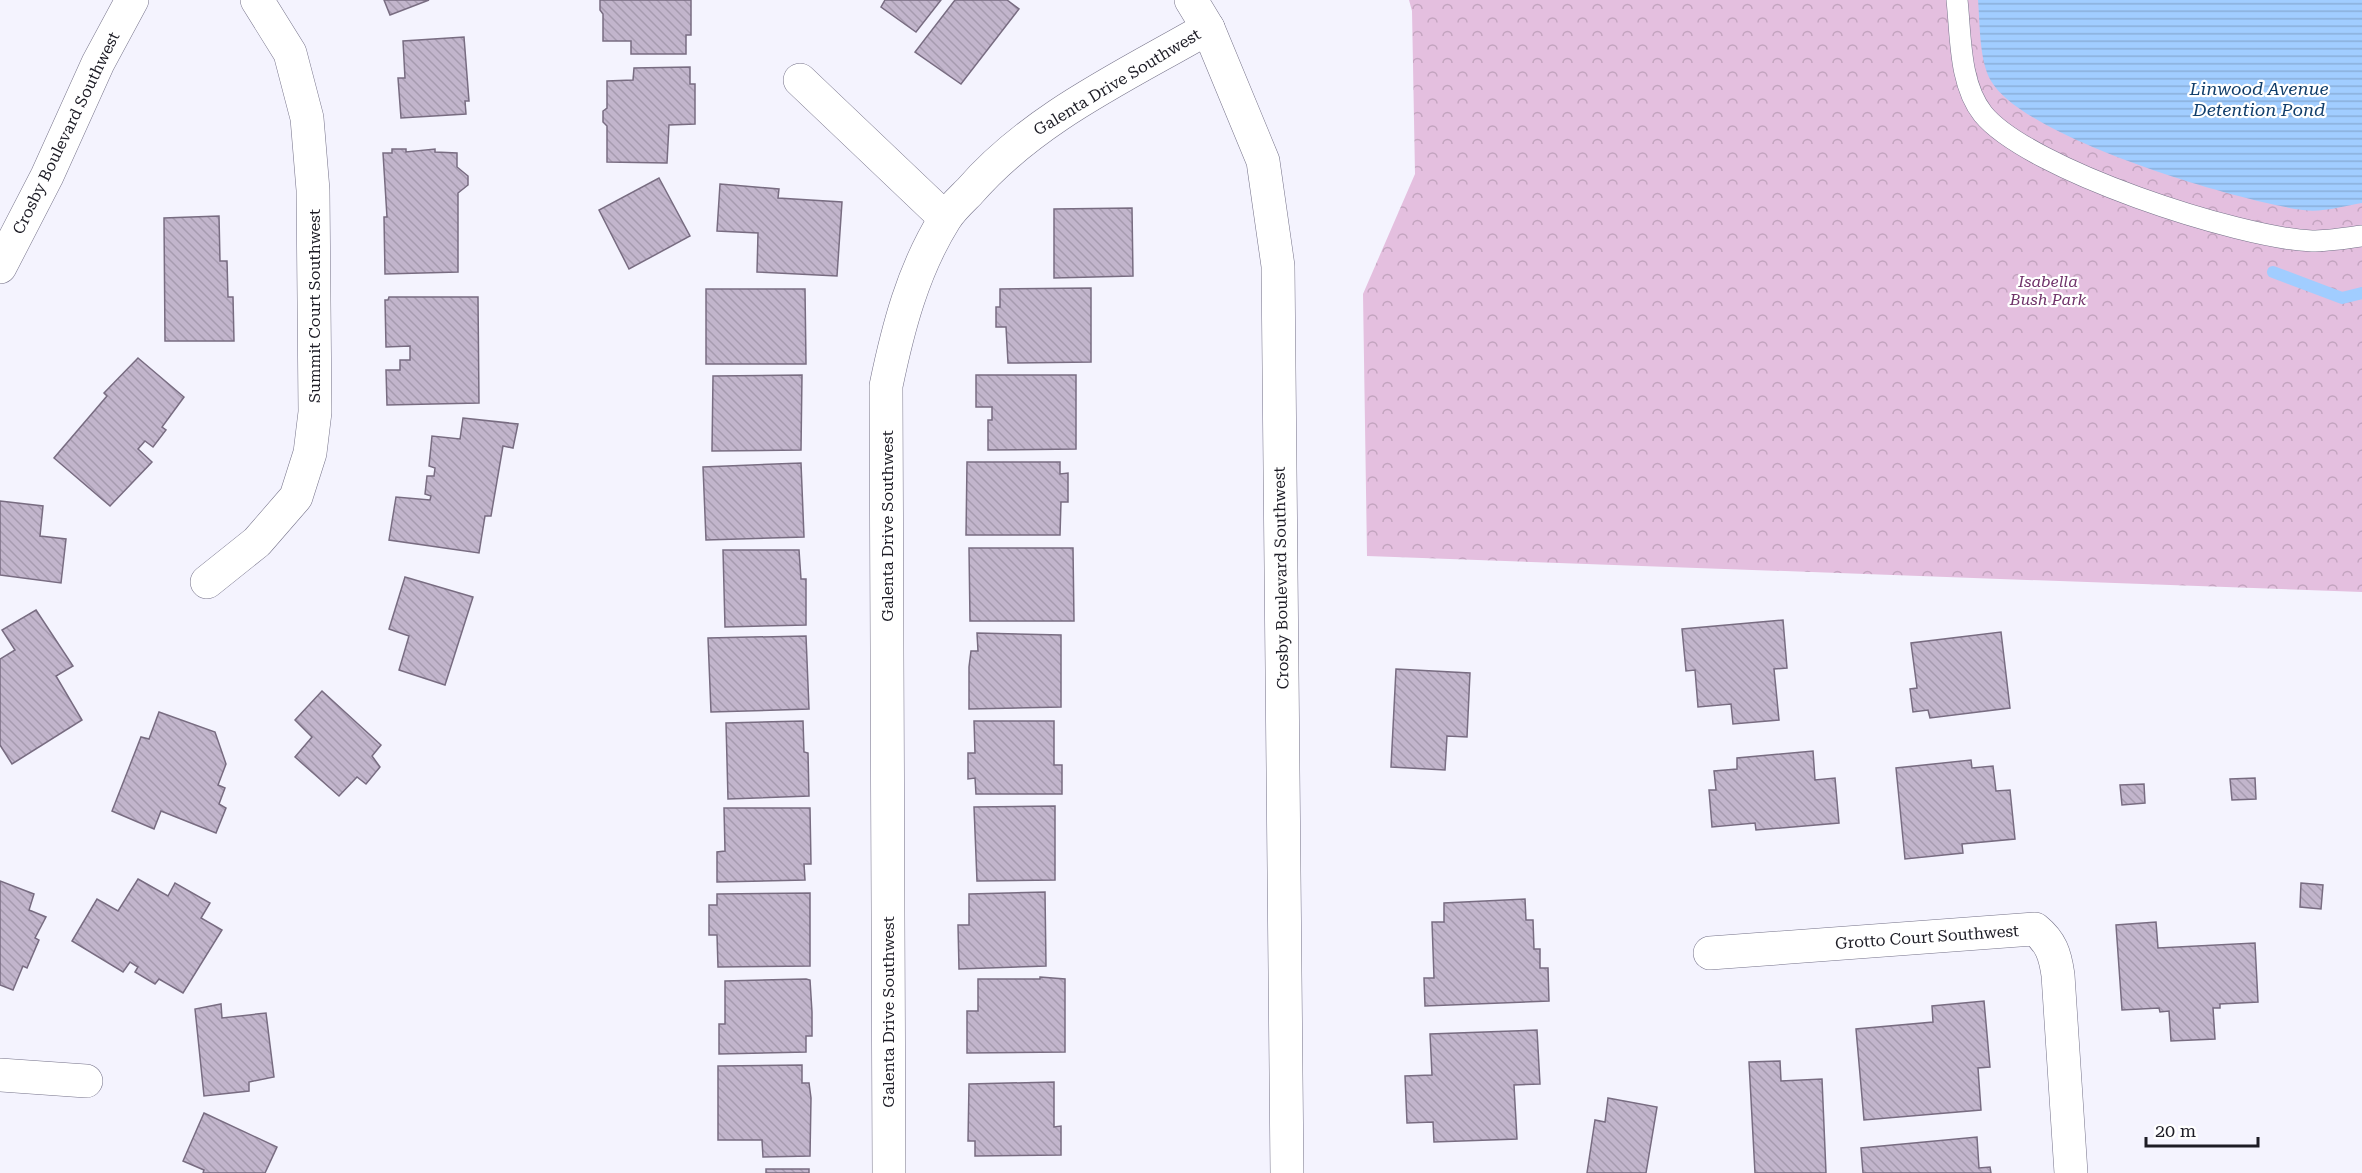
<svg xmlns="http://www.w3.org/2000/svg" width="2362" height="1173" font-family="'Roboto Serif',serif">
<style>
.park{fill:url(#park-crowns)}
.water{fill:url(#water-rules)}
.lines{fill:none;stroke-linecap:round;stroke-linejoin:round}
.stream{stroke:#a1cdff;stroke-width:12}
.building{fill:url(#building-back-hatch);stroke:#786c81;stroke-width:1.5}
.service-casing{stroke:#757289;stroke-width:22}
.minor-casing{stroke:#757289;stroke-width:34}
.tertiary-casing{stroke:#757289;stroke-width:34}
.service{stroke:#fff;stroke-width:21}
.minor{stroke:#fff;stroke-width:33}
.tertiary{stroke:#fff;stroke-width:33}
.labels{text-anchor:middle;dominant-baseline:central;stroke-width:4.5;stroke-linejoin:round;paint-order:stroke}
.street-label{font-size:16px;fill:#1d1c25;stroke:#fff}
.park-label{font-size:16px;font-style:italic;fill:#70336a;stroke:#fff}
.water-label{font-size:18px;font-style:italic;fill:#113e6b;stroke:#fff}
</style>
<defs>
<pattern id="park-crowns" width="20" height="18" patternUnits="userSpaceOnUse" patternTransform="scale(1.5)"><rect width="20" height="18" fill="#e4bfdf"/><path d="M2 6a3 3 0 1 1 6 0M12 15a3 3 0 1 1 6 0" fill="none" stroke="#c3a4bf"/></pattern>
<pattern id="water-rules" width="6" height="5" patternUnits="userSpaceOnUse" patternTransform="scale(1.5)"><rect width="6" height="5" fill="#a1cdff"/><path d="M0 2.5h6" fill="none" stroke="#8aafda"/></pattern>
<pattern id="building-back-hatch" width="6" height="6" patternUnits="userSpaceOnUse" patternTransform="scale(1.5)"><rect width="6" height="6" fill="#c2b5cc"/><path d="M-1 5l2 2M0 0l6 6M5-1l2 2" fill="none" stroke="#a69baf"/></pattern>
</defs>
<rect width="100%" height="100%" fill="#f4f3fe"/>
<polygon class="park" points="1409,0 2362,0 2362,592 1367,556 1363,294 1415,174 1412,11"/>
<path class="water" d="M1978,0H2362V203C2344,206 2321,213 2303,210C2237,201 2024,138 1991,81C1979,61 1980,23 1978,0Z"/>
<g class="lines">
<polyline class="stream" points="2273,272 2342,298 2362,293"/>
</g>
<g class="building">
<polygon points="384,0 429,0 390,15"/>
<polygon points="600,0 691,0 691,35 686,35 686,54 631,54 631,41 603,41 603,14 600,10"/>
<polygon points="885,0 941,0 916,32 881,7"/>
<polygon points="955,0 1007,0 1019,9 961,84 915,52"/>
<polygon points="464,37 469,101 465,101 466,114 401,118 398,78 405,78 403,41"/>
<polygon points="690,67 690,84 695,84 695,124 669,125 667,163 607,162 607,126 603,122 603,111 607,108 607,81 633,80 634,68"/>
<polygon points="392,149 406,149 406,152 435,149 435,152 457,153 457,167 468,176 468,185 458,193 458,272 385,274 384,217 387,217 383,153 392,153"/>
<polygon points="659,178 690,236 629,269 599,210"/>
<polygon points="720,184 779,189 778,198 842,202 837,276 757,272 758,233 717,231"/>
<polygon points="1132,208 1133,276 1054,278 1054,209"/>
<polygon points="219,216 220,261 227,261 228,297 233,297 234,341 165,341 164,218"/>
<polygon points="1091,288 1091,362 1008,363 1006,327 996,327 996,307 1000,307 1000,289"/>
<polygon points="706,289 805,289 806,364 706,364"/>
<polygon points="389,297 478,297 479,403 387,405 386,370 400,370 400,360 410,360 410,346 386,347 385,300 388,300"/>
<polygon points="138,358 184,397 162,427 166,430 153,447 145,441 138,449 152,462 110,506 54,458 107,396 104,393"/>
<polygon points="802,375 801,450 712,451 713,376"/>
<polygon points="976,375 1076,375 1076,449 988,450 988,420 992,420 992,407 976,407"/>
<polygon points="463,418 518,424 513,448 503,446 491,516 485,516 479,553 389,540 396,497 430,500 431,496 425,494 427,476 434,476 435,468 429,466 432,436 460,439"/>
<polygon points="967,462 1060,462 1060,474 1068,473 1068,502 1061,502 1060,535 966,535"/>
<polygon points="801,463 804,537 706,540 703,467"/>
<polygon points="0,501 43,506 40,536 66,539 61,583 0,575"/>
<polygon points="969,548 1073,548 1074,621 970,621"/>
<polygon points="723,550 799,550 801,579 806,579 806,625 725,627"/>
<polygon points="405,577 473,597 445,685 399,670 409,636 389,629"/>
<polygon points="36,610 73,666 56,676 82,720 12,764 0,745 0,659 15,650 2,630"/>
<polygon points="1783,620 1787,668 1774,669 1779,720 1733,724 1731,704 1698,707 1695,670 1686,671 1682,629"/>
<polygon points="2001,632 2010,708 1930,718 1928,710 1913,712 1910,689 1917,688 1911,643"/>
<polygon points="977,633 1061,635 1061,707 969,709 969,667 971,651 978,651"/>
<polygon points="806,636 809,709 711,712 708,638"/>
<polygon points="1396,669 1470,673 1467,737 1447,736 1445,770 1391,767"/>
<polygon points="322,691 381,745 372,756 380,767 366,784 357,777 339,796 295,757 312,737 295,720"/>
<polygon points="159,712 215,732 226,764 218,785 225,788 219,804 226,808 216,833 161,811 154,829 112,811 141,737 149,739"/>
<polygon points="803,721 804,752 808,753 809,796 728,799 726,723"/>
<polygon points="974,721 1054,721 1054,765 1062,765 1062,794 976,794 975,778 968,779 968,753 975,753"/>
<polygon points="1813,751 1815,780 1835,778 1839,823 1756,830 1755,823 1712,827 1709,790 1716,790 1714,771 1737,769 1737,758"/>
<polygon points="1971,760 1972,768 1993,766 1996,791 2010,790 2015,839 1962,844 1963,853 1905,859 1896,768"/>
<polygon points="2255,778 2256,799 2232,800 2230,779"/>
<polygon points="2144,784 2145,803 2122,805 2120,785"/>
<polygon points="1055,806 1055,880 977,881 974,807"/>
<polygon points="724,808 810,808 811,864 804,864 805,880 717,882 717,852 725,851"/>
<polygon points="138,879 168,896 175,883 210,903 201,918 222,930 183,993 159,979 155,984 135,972 138,967 130,962 123,972 72,941 97,899 118,911"/>
<polygon points="0,881 34,894 29,910 46,917 35,938 39,940 27,968 23,966 13,990 0,985"/>
<polygon points="2301,883 2323,885 2321,909 2300,907"/>
<polygon points="1045,892 1046,966 959,969 958,925 969,925 969,894"/>
<polygon points="810,893 810,966 718,967 717,935 709,935 709,905 717,905 717,894"/>
<polygon points="1525,899 1526,920 1533,920 1534,949 1540,949 1540,968 1548,968 1549,1001 1425,1006 1424,978 1434,978 1432,922 1444,922 1444,903"/>
<polygon points="2156,922 2158,948 2255,943 2258,1002 2220,1004 2220,1008 2213,1008 2215,1039 2171,1041 2169,1011 2160,1012 2159,1008 2122,1010 2116,925"/>
<polygon points="1040,977 1065,979 1065,1052 967,1053 967,1011 978,1011 978,979 1040,979"/>
<polygon points="806,979 810,980 812,1012 812,1036 806,1036 806,1052 719,1054 719,1024 725,1024 725,981"/>
<polygon points="1984,1001 1990,1067 1978,1068 1981,1110 1864,1120 1856,1029 1933,1022 1932,1006"/>
<polygon points="221,1004 222,1018 266,1013 274,1077 249,1082 249,1091 204,1096 195,1009"/>
<polygon points="1537,1030 1540,1084 1514,1085 1517,1139 1434,1142 1433,1122 1407,1123 1405,1076 1432,1075 1430,1034"/>
<polygon points="1780,1061 1781,1081 1822,1079 1826,1173 1755,1173 1749,1062"/>
<polygon points="802,1065 802,1083 809,1083 811,1098 810,1156 763,1157 762,1140 718,1140 718,1066"/>
<polygon points="1054,1082 1054,1127 1061,1126 1061,1155 975,1156 975,1141 968,1141 969,1084"/>
<polygon points="1608,1098 1657,1107 1646,1173 1587,1173 1595,1120 1605,1122"/>
<polygon points="204,1113 277,1147 265,1173 203,1173 204,1170 183,1161"/>
<polygon points="1977,1137 1979,1168 1990,1167 1991,1173 1863,1173 1861,1148"/>
<rect x="766" y="1169" width="43" height="4"/>
</g>
<g class="lines">
<g class="service-casing">
<path id="service" d="M1957,0C1961,36 1959,84 1983,114C2029,170 2239,238 2312,241C2328,241 2346,238 2362,236"/>
</g>
<g class="minor-casing">
<g id="minor">
<polyline points="800,80 945,218"/>
<polyline points="207,582 257,542 296,497 310,453 315,412 313,190 307,118 290,53 257,0"/>
<path d="M1710,953L2035,929C2051,942 2055,954 2058,975L2071,1173"/>
<polyline points="0,1075 86,1081"/>
<path d="M889,1173L886,386C898,328 913,270 945,219C951,209 961,200 969,192C1033,118 1125,76 1208,28"/>
</g>
</g>
<g class="tertiary-casing">
<g id="tertiary">
<polyline points="1191,0 1208,28 1263,161 1278,266 1287,1173"/>
<polyline points="0,267 47,176 98,63 132,0"/>
</g>
</g>
<use href="#service" class="service"/>
<use href="#minor" class="minor"/>
<use href="#tertiary" class="tertiary"/>
</g>
<g class="labels">
<g class="street-label">
<text transform="translate(1117 82) rotate(-31)">Galenta Drive Southwest</text>
<text transform="translate(66 133) rotate(-64)">Crosby Boulevard Southwest</text>
<text transform="translate(314 306) rotate(-90)">Summit Court Southwest</text>
<text transform="translate(887 526) rotate(-90)">Galenta Drive Southwest</text>
<text transform="translate(1281 578) rotate(-91)">Crosby Boulevard Southwest</text>
<text transform="translate(1927 937) rotate(-4)">Grotto Court Southwest</text>
<text transform="translate(888 1012) rotate(-90)">Galenta Drive Southwest</text>
</g>
<g class="park-label">
<text x="2048" y="281">Isabella<tspan x="2048" dy="18">Bush Park</tspan></text>
</g>
<g class="water-label">
<text x="2259" y="88">Linwood Avenue<tspan x="2259" dy="21">Detention Pond</tspan></text>
</g>
</g>
<path d="M2146 1137v9h112v-9" fill="none" stroke="#1d1c25" stroke-width="3"/>
<text x="2155" y="1137" font-size="18" fill="#1d1c25" stroke="#ffffff" stroke-width="4.5" paint-order="stroke">20 m</text>
</svg>
